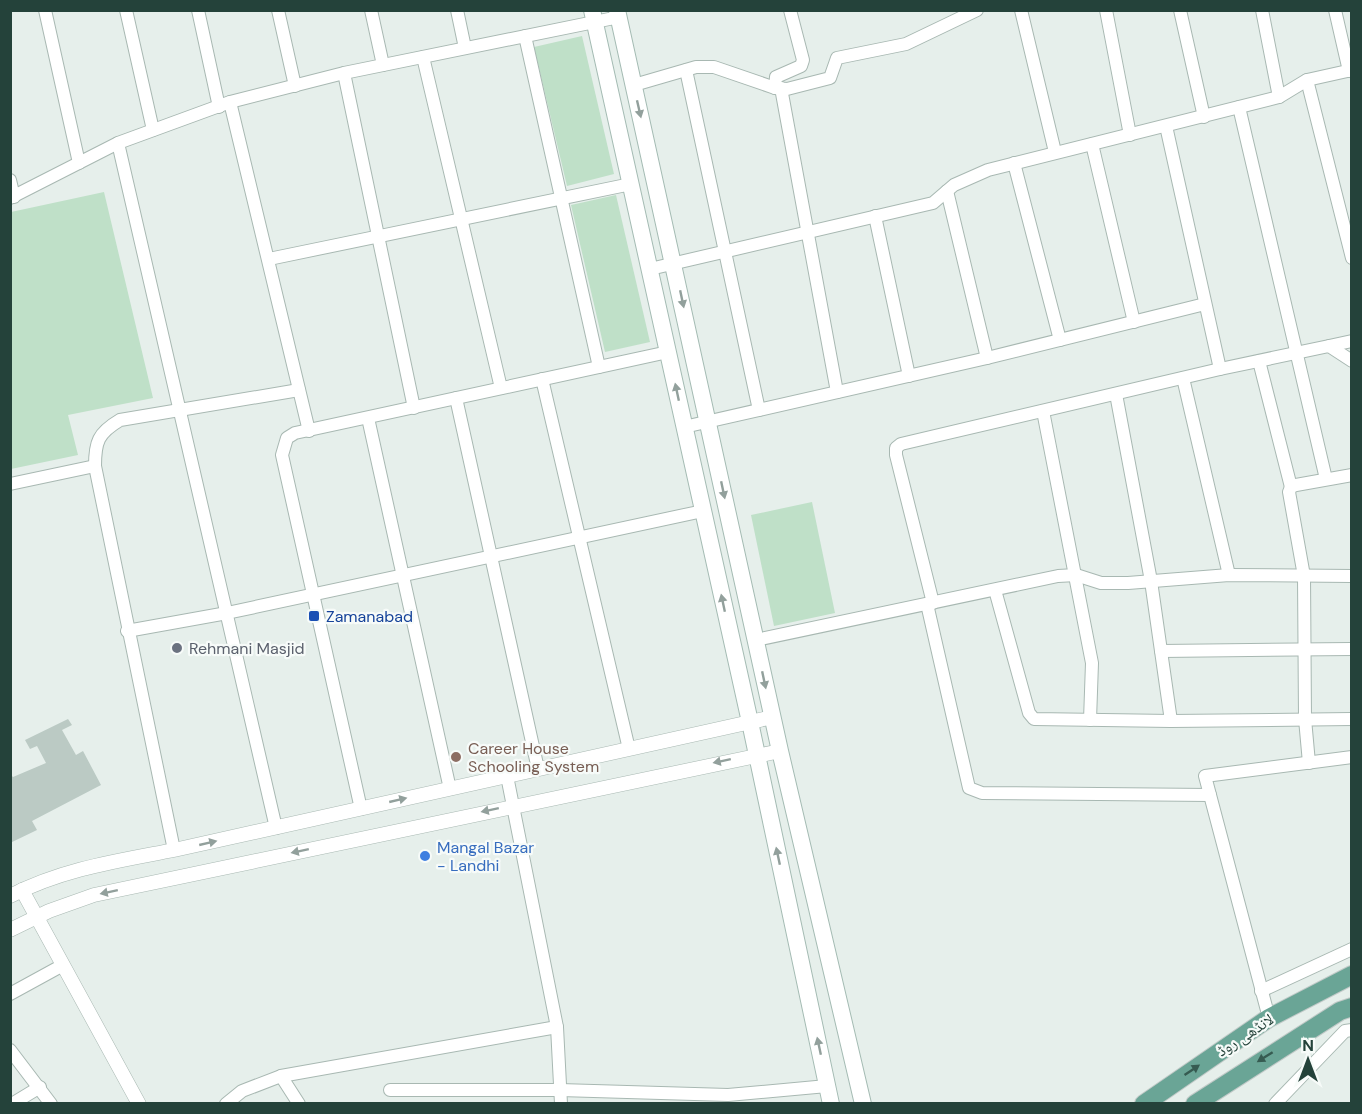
<svg xmlns="http://www.w3.org/2000/svg" width="1362" height="1114" font-family="'DM Sans','Noto Naskh Arabic',sans-serif">
<style>
.green{fill:#bfe0c8}
.building{fill:#bbcac4}
.lines{fill:none;stroke-linecap:round;stroke-linejoin:round}
.minor-casing{stroke:#a8b8b2;stroke-width:14}
.tertiary-casing{stroke:#a8b8b2;stroke-width:15}
.secondary-casing{stroke:#a4bbb3;stroke-width:18}
.primary-casing{stroke:#c2cac8;stroke-width:20}
.minor{stroke:#fff;stroke-width:12}
.tertiary{stroke:#fff;stroke-width:14}
.secondary{stroke:#fff;stroke-width:16}
.primary{stroke:#6aa596;stroke-width:18}
.oneway{fill:#92a09c}
.oneway2{fill:#365b51}
.transit-dot{fill:#1a4fb4;stroke:#f7fbf9;stroke-width:2}
.worship-dot{fill:#6b7280;stroke:#f7fbf9;stroke-width:2}
.education-dot{fill:#8d6e63;stroke:#f7fbf9;stroke-width:2}
.shop-dot{fill:#3f7fe0;stroke:#f7fbf9;stroke-width:2}
.labels{text-anchor:middle;dominant-baseline:central;stroke-width:4.5;stroke-linejoin:round;paint-order:stroke}
.transit-label{font-size:16px;fill:#164399;stroke:#f7fbf9;text-anchor:start}
.worship-label{font-size:16px;fill:#5b616d;stroke:#f7fbf9;text-anchor:start}
.education-label{font-size:16px;fill:#785e54;stroke:#f7fbf9;text-anchor:start}
.shop-label{font-size:16px;fill:#366cbe;stroke:#f7fbf9;text-anchor:start}
.street-label{font-size:16px;fill:#24423a;stroke:#f7fbf9}
</style>
<rect width="100%" height="100%" fill="#e6efeb"/>
<g class="green">
<polygon points="582,36 614,174 567,186 534,47"/>
<polygon points="104,192 153,398 68,415 78,455 11,469 11,212"/>
<polygon points="616,195 650,342 605,352 571,205"/>
<polygon points="812,502 835,613 774,626 751,515"/>
</g>
<polygon class="building" points="68,719 72,725 62,730 76,755 83,751 101,785 32,821 37,830 10,843 10,774 13,777 46,763 37,746 30,749 25,740"/>
<g class="lines">
<g class="minor-casing">
<g id="minor">
<polyline points="45,10 79,163"/>
<polyline points="126,10 153,130"/>
<polyline points="198,10 219,107"/>
<polyline points="278,10 295,86"/>
<polyline points="371,10 383,65"/>
<polyline points="457,10 465,48"/>
<polyline points="1021,10 1055,152"/>
<polyline points="1106,10 1130,135"/>
<polyline points="1180,10 1204,117"/>
<polyline points="1262,10 1279,97"/>
<polyline points="1335,10 1349,71"/>
<polyline points="525,36 599,367"/>
<polyline points="423,57 501,388"/>
<polyline points="686,70 759,410"/>
<polyline points="344,73 414,408"/>
<polyline points="1307,80 1352,258"/>
<polyline points="634,85 696,67 714,67 775,88 787,89 830,78 837,58 906,44 977,10"/>
<polyline points="775,88 776,77 801,66 803,60 790,10"/>
<polyline points="781,88 837,392"/>
<polyline points="230,102 309,431"/>
<polyline points="1239,107 1326,479"/>
<polyline points="1166,126 1220,369"/>
<polyline points="118,143 276,828"/>
<polyline points="1092,144 1134,322"/>
<polyline points="1014,163 1060,340"/>
<polyline points="10,180 14,197"/>
<polyline points="947,191 987,358"/>
<polyline points="10,198 118,143 230,102 344,73 619,17"/>
<polyline points="875,216 909,376"/>
<polyline points="269,259 631,184"/>
<polyline points="650,269 933,203 954,185 988,170 1279,97 1307,80 1352,70"/>
<polyline points="1329,346 1352,341"/>
<polyline points="1259,361 1291,487"/>
<polyline points="1183,378 1229,575"/>
<polyline points="542,379 629,749"/>
<polyline points="1116,394 1151,581 1171,721"/>
<polyline points="456,398 538,769"/>
<polyline points="1043,411 1092,663 1090,720"/>
<polyline points="368,418 450,789"/>
<polyline points="684,427 987,358 1205,304"/>
<polyline points="95,466 174,850"/>
<path d="M10,484L95,466C95,442 98,433 120,420L299,390"/>
<polyline points="995,590 1029,713 1034,719 1171,721 1352,719"/>
<polyline points="933,603 896,455 896,448 901,444 1220,369 1329,346 1352,361"/>
<polyline points="927,604 969,788 982,793 1210,795"/>
<polyline points="127,631 227,613 703,511"/>
<polyline points="756,640 1058,576 1076,575 1101,583 1128,583 1229,575 1352,576"/>
<polyline points="1161,651 1352,649"/>
<polyline points="1309,763 1305,719 1304,576 1289,492 1291,487 1296,485 1352,475"/>
<polyline points="507,776 557,1027 561,1104"/>
<polyline points="361,809 282,455 287,438 295,433 668,352"/>
<polyline points="1261,991 1352,949"/>
<polyline points="10,994 63,965"/>
<polyline points="1269,1018 1205,776 1352,757"/>
<polyline points="10,1050 51,1104"/>
<polyline points="281,1076 299,1104"/>
<polyline points="390,1090 560,1090 728,1095 827,1086"/>
<polyline points="12,1104 40,1087"/>
<polyline points="226,1104 242,1091 281,1076 557,1027"/>
<polyline points="1275,1104 1345,1031 1352,1030"/>
</g>
</g>
<g class="tertiary-casing">
<g id="tertiary">
<polyline points="22,890 139,1104"/>
<path d="M10,896C62,869 117,861 174,850L773,717"/>
<polyline points="10,930 49,911 94,895 780,751"/>
</g>
</g>
<g class="secondary-casing">
<g id="secondary">
<polyline points="592,10 750,722 831,1104"/>
<polyline points="617,10 780,751 863,1104"/>
</g>
</g>
<g class="primary-casing">
<g id="primary">
<polyline points="1144,1104 1269,1018 1352,975"/>
<polyline points="1195,1104 1340,1011 1352,1007"/>
</g>
</g>
<use href="#minor" class="minor"/>
<use href="#tertiary" class="tertiary"/>
<use href="#secondary" class="secondary"/>
<use href="#primary" class="primary"/>
</g>
<defs><path id="oneway-solid" d="M-6-.8H1V-3.2L6.5 0L1 3.2V.8H-6Z" transform="scale(1.5)"/></defs>
<g class="oneway">
<use href="#oneway-solid" transform="translate(639 109) rotate(77)"/>
<use href="#oneway-solid" transform="translate(682 299) rotate(78)"/>
<use href="#oneway-solid" transform="translate(677 392) rotate(-102)"/>
<use href="#oneway-solid" transform="translate(723 490) rotate(78)"/>
<use href="#oneway-solid" transform="translate(723 603) rotate(-102)"/>
<use href="#oneway-solid" transform="translate(764 680) rotate(78)"/>
<use href="#oneway-solid" transform="translate(722 761) rotate(168)"/>
<use href="#oneway-solid" transform="translate(398 800) rotate(-13)"/>
<use href="#oneway-solid" transform="translate(490 810) rotate(168)"/>
<use href="#oneway-solid" transform="translate(208 843) rotate(-13)"/>
<use href="#oneway-solid" transform="translate(300 851) rotate(168)"/>
<use href="#oneway-solid" transform="translate(778 856) rotate(-102)"/>
<use href="#oneway-solid" transform="translate(109 892) rotate(168)"/>
<use href="#oneway-solid" transform="translate(819 1046) rotate(-102)"/>
</g>
<g class="oneway2">
<use href="#oneway-solid" transform="translate(1265 1057) rotate(148)"/>
<use href="#oneway-solid" transform="translate(1192 1070) rotate(-34)"/>
</g>
<rect class="transit-dot" x="308" y="610" width="12" height="12" rx="3"/>
<circle class="worship-dot" cx="177" cy="648" r="6"/>
<circle class="education-dot" cx="456" cy="757" r="6"/>
<circle class="shop-dot" cx="425" cy="856" r="6"/>
<g class="labels">
<g class="transit-label">
<text x="326" y="616">Zamanabad</text>
</g>
<g class="worship-label">
<text x="189" y="648">Rehmani Masjid</text>
</g>
<g class="education-label">
<text x="468" y="748">Career House<tspan x="468" dy="18">Schooling System</tspan></text>
</g>
<g class="shop-label">
<text x="437" y="847">Mangal Bazar<tspan x="437" dy="18">- Landhi</tspan></text>
</g>
<g class="street-label">
<text transform="translate(1245 1035) rotate(-33)">لانڈھی روڈ</text>
</g>
</g>
<rect width="1362" height="1114" fill="none" stroke="#24423a" stroke-width="24"/>
<g transform="translate(1308 1060)" stroke="#f7fbf9" stroke-width="4.5" paint-order="stroke">
<path d="M0-4.5L10 22L0 15L-10 22Z" fill="#24423a"/>
<text y="-9" font-size="16" font-weight="bold" text-anchor="middle" fill="#24423a">N</text>
</g>
</svg>
